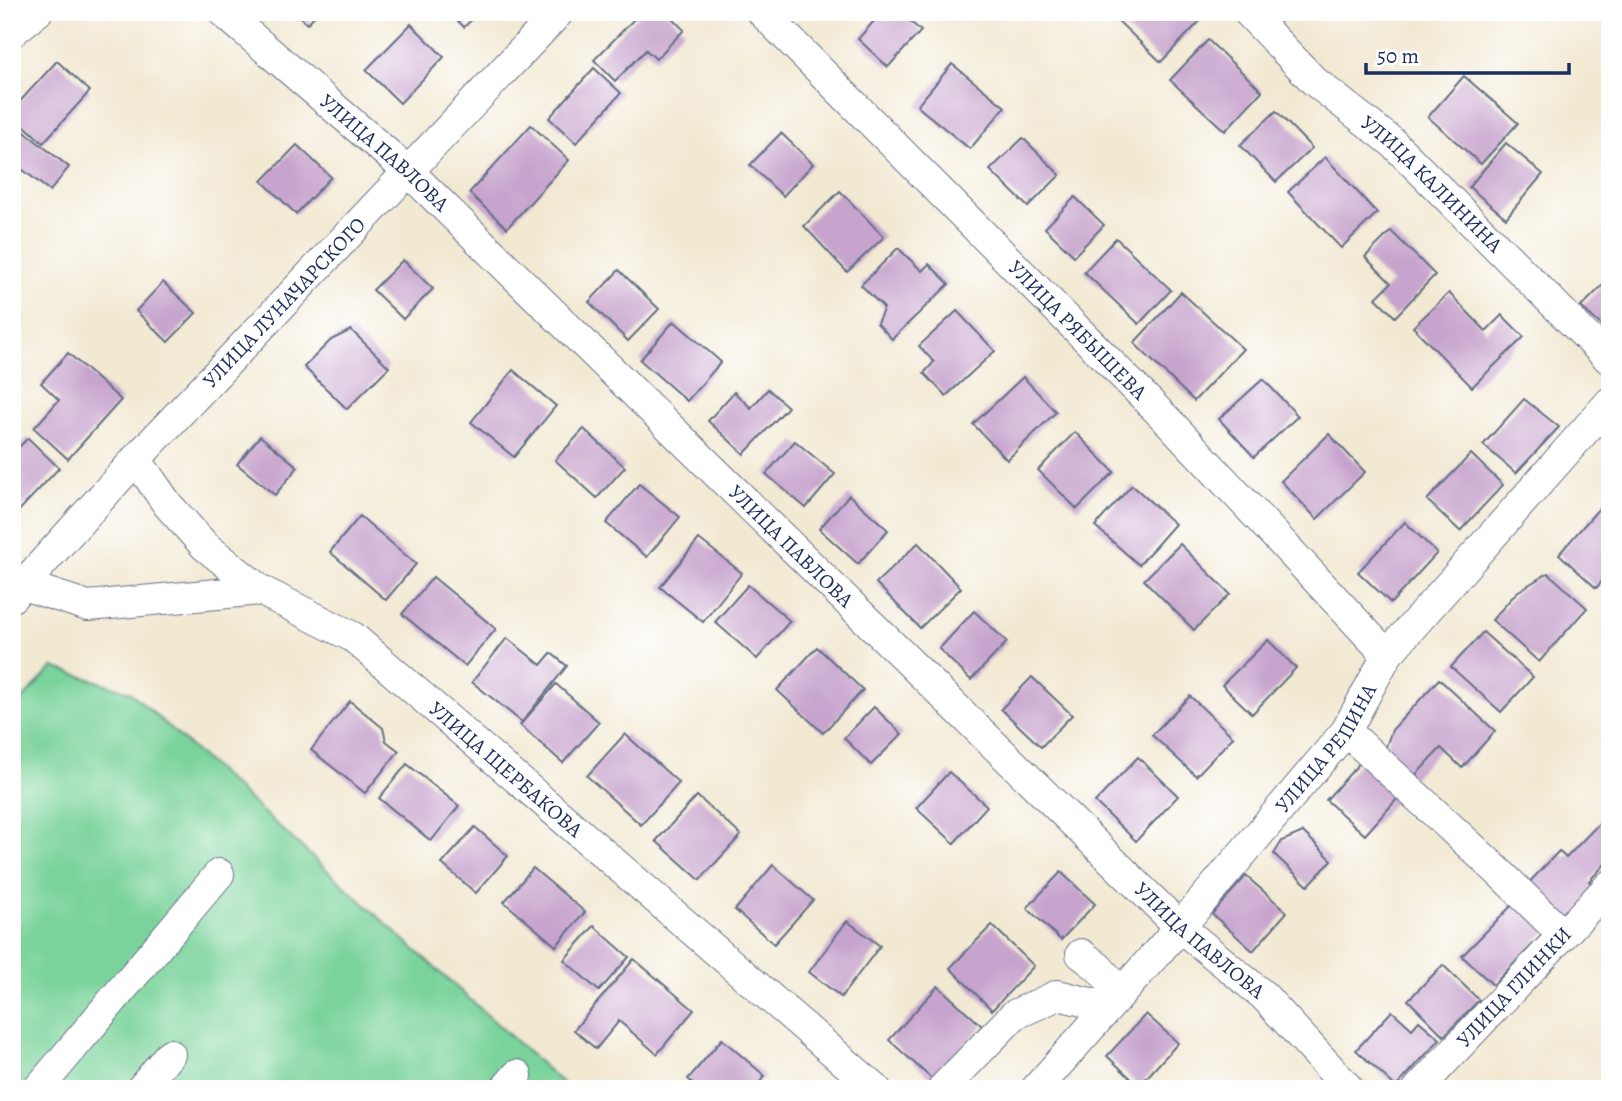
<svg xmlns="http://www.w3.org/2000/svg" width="1622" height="1101" font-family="Alegreya,serif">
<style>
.green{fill:#79d39a;stroke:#4a817c;stroke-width:2}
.building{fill:#c7a4cd}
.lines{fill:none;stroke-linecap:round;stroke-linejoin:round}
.minor-casing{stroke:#667087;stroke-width:32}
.minor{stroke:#fff;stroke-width:30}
.labels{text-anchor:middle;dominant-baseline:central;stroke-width:5;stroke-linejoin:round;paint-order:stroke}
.street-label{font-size:21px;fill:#1b2f5e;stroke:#fff}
</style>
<rect width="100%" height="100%" fill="#fff"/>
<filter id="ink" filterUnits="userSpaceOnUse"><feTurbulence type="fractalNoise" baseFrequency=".0143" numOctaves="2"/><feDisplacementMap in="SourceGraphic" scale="14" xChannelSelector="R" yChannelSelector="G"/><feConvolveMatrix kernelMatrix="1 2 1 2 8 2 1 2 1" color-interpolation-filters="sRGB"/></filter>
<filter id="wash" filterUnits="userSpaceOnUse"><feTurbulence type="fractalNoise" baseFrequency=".00686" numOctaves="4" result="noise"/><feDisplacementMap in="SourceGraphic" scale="28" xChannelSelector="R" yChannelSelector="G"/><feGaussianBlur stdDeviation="1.57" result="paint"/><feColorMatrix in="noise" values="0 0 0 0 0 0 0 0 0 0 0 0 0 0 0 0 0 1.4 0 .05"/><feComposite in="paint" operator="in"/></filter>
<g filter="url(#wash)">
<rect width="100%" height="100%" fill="#f2e9d3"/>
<polygon class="green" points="53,667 130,692 569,1089 12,1089 12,710"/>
<g id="blocks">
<g class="building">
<polygon points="295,12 318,12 307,24"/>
<polygon points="449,12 480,12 464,27"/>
<polygon points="641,12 666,12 684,30 656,59 646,50 615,81 594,60"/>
<polygon points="882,12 900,12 921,31 888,67 858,39"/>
<polygon points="1122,12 1190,12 1200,21 1161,62 1116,19"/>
<polygon points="411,24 444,57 400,103 366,70"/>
<polygon points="1208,40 1262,91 1225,131 1170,80"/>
<polygon points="57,61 90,91 43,143 12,114 12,110"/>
<polygon points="952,64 1005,107 970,149 917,106"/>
<polygon points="594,68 621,93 576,143 549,118"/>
<polygon points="1464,76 1518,123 1481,164 1428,117"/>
<polygon points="1276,111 1312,148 1276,182 1240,145"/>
<polygon points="12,122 69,167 50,191 23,170 12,184"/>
<polygon points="531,125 569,160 507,228 469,193"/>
<polygon points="781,133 813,164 783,196 750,165"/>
<polygon points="1023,138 1060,175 1028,207 990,170"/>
<polygon points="1506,143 1543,174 1506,218 1469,187"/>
<polygon points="297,145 331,177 296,214 262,181"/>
<polygon points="1325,157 1377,213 1341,248 1288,192"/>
<polygon points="840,191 884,237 847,272 804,226"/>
<polygon points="1075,197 1104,225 1074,256 1045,228"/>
<polygon points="1391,231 1435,275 1395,317 1376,298 1391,283 1365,257"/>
<polygon points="1116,238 1171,290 1139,324 1084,272"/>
<polygon points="898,248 922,271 929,264 949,284 892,339 877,323 884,308 861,285"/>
<polygon points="403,260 433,289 403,319 373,290"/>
<polygon points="619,270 659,309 628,341 589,302"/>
<polygon points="1610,278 1610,333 1581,307"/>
<polygon points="163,282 196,313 168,342 136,311"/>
<polygon points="1181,292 1243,349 1194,401 1134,343"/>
<polygon points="1449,293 1486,331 1502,315 1524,337 1472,387 1413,327"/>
<polygon points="957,311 995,351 946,396 924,373 934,362 919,346"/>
<polygon points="674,321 721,362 687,401 640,360"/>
<polygon points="351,330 389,367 347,409 304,367 331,340"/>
<polygon points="68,353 121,400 68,459 34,428 59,400 41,383"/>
<polygon points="513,370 556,406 514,457 471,422"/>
<polygon points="1023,377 1056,412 1007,460 973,424"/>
<polygon points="1263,379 1298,416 1254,457 1219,419"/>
<polygon points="768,389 788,407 744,454 708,421 734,392 751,408"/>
<polygon points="1524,399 1559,427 1516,473 1483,445"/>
<polygon points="584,429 625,467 597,498 555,460"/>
<polygon points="1075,432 1114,472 1077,509 1038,470"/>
<polygon points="1329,434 1365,472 1317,519 1281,481"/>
<polygon points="260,436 298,467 275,495 237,464"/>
<polygon points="28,438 59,468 14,516 12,454"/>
<polygon points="795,441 835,474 806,508 766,474"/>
<polygon points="1471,454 1503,485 1460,531 1427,500"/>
<polygon points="639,484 680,517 647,557 606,523"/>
<polygon points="1132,485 1175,524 1139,565 1095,526"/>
<polygon points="849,495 888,530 858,564 819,529"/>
<polygon points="1601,506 1610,514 1610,573 1596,588 1559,554"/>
<polygon points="360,516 416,564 386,600 330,552"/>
<polygon points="1405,522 1437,553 1391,603 1358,572"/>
<polygon points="699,539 742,573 703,622 660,587"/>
<polygon points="918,543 961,588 920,628 876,583"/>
<polygon points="1180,544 1230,594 1194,630 1144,580"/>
<polygon points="1548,573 1587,608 1539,662 1492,620 1517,592"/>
<polygon points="433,577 496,629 465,666 402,614"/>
<polygon points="748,585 790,621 757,659 715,622"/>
<polygon points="974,611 1007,642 971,680 939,649"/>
<polygon points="1483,632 1533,677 1501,712 1451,667"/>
<polygon points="507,638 541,665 551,653 567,666 522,722 472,682"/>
<polygon points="1268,640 1296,668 1252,714 1222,685"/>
<polygon points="817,647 863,690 823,733 777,690"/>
<polygon points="1032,677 1072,715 1041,747 1001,709"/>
<polygon points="1439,679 1495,731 1462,768 1441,748 1413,778 1384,752 1392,730"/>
<polygon points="556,684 599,722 563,763 520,725"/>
<polygon points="1190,696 1233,737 1196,776 1152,735"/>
<polygon points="350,701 383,728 386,741 399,751 365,793 311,750"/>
<polygon points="874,707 902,734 871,765 844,738"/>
<polygon points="625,734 679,783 641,825 587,776"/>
<polygon points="1366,756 1404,791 1365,835 1326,800"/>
<polygon points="1138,757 1178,796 1136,841 1095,802"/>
<polygon points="407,764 459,806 431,841 379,798"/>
<polygon points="949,772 987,806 954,843 916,808"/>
<polygon points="697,796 741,835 700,880 656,841"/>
<polygon points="1610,812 1610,859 1589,881 1598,890 1562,928 1522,890 1559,851 1566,858"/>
<polygon points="475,827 508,856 476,893 442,864"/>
<polygon points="1303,832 1332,860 1308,886 1274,854 1282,841"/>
<polygon points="773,865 813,900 774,944 735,910"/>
<polygon points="533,868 585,912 556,946 504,902"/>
<polygon points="1061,872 1095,904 1061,940 1027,908"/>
<polygon points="1246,876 1287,912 1253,951 1212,914"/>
<polygon points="1517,900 1547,930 1493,985 1462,956"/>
<polygon points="847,921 880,946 841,997 809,972"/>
<polygon points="992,925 1034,966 992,1010 950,968"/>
<polygon points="594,926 629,957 599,991 564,960"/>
<polygon points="634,959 694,1010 657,1054 619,1021 596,1049 574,1030"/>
<polygon points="1443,965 1479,1000 1444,1036 1408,1000"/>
<polygon points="938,986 982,1026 933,1080 889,1040"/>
<polygon points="1392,1011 1412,1029 1419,1021 1440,1039 1396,1087 1356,1050"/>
<polygon points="1146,1014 1178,1043 1139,1086 1107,1056"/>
<polygon points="722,1039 765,1076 754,1089 699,1089 688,1079"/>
</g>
</g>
</g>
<g filter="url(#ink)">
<use href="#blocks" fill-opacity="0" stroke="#667087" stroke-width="2"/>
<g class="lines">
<g class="minor-casing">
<g id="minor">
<path id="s1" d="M223,12L409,172L1180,927L1264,996L1349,1089"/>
<path id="s2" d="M762,12L1171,424L1387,655"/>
<path id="s3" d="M1248,12L1314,81L1392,142L1610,360"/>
<polyline points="12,32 37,12"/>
<path id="s4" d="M136,459L168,505L205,546L260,590L353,637L876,1089"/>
<polyline points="23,585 88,606 260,590"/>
<path id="s5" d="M12,597L136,459L559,12"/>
<polyline points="1346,731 1502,875 1562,934"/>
<polyline points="1081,954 1098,967 1120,992"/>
<polyline points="944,1087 1014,1015 1058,995 1107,1007"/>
<polyline points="38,1089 219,874"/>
<polyline points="141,1089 170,1054"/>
<polyline points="505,1089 517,1075"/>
<path id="s6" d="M1036,1089L1180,927L1346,731L1387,655L1610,402"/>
<path id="s7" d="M1418,1089L1610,885"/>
</g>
</g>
<use href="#minor" class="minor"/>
</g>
</g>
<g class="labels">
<g class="street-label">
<text stroke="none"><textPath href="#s1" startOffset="214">УЛИЦА ПАВЛОВА</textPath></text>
<text stroke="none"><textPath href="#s3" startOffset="252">УЛИЦА КАЛИНИНА</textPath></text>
<text stroke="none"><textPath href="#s5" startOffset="401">УЛИЦА ЛУНАЧАРСКОГО</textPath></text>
<text stroke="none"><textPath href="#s2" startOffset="448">УЛИЦА РЯБЫШЕВА</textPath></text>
<text stroke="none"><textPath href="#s1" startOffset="780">УЛИЦА ПАВЛОВА</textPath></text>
<text stroke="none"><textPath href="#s6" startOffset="448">УЛИЦА РЕПИНА</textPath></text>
<text stroke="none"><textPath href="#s4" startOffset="488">УЛИЦА ЩЕРБАКОВА</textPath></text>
<text stroke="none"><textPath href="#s1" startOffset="1348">УЛИЦА ПАВЛОВА</textPath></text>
<text stroke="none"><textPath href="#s7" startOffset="140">УЛИЦА ГЛИНКИ</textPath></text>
</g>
</g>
<rect width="1622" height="1101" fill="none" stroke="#fff" stroke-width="42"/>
<path d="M1366 63v10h203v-10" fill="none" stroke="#1b2f5e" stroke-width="3.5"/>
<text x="1377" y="63" font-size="21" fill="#1b2f5e" stroke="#ffffff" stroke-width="5" paint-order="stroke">50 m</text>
</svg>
